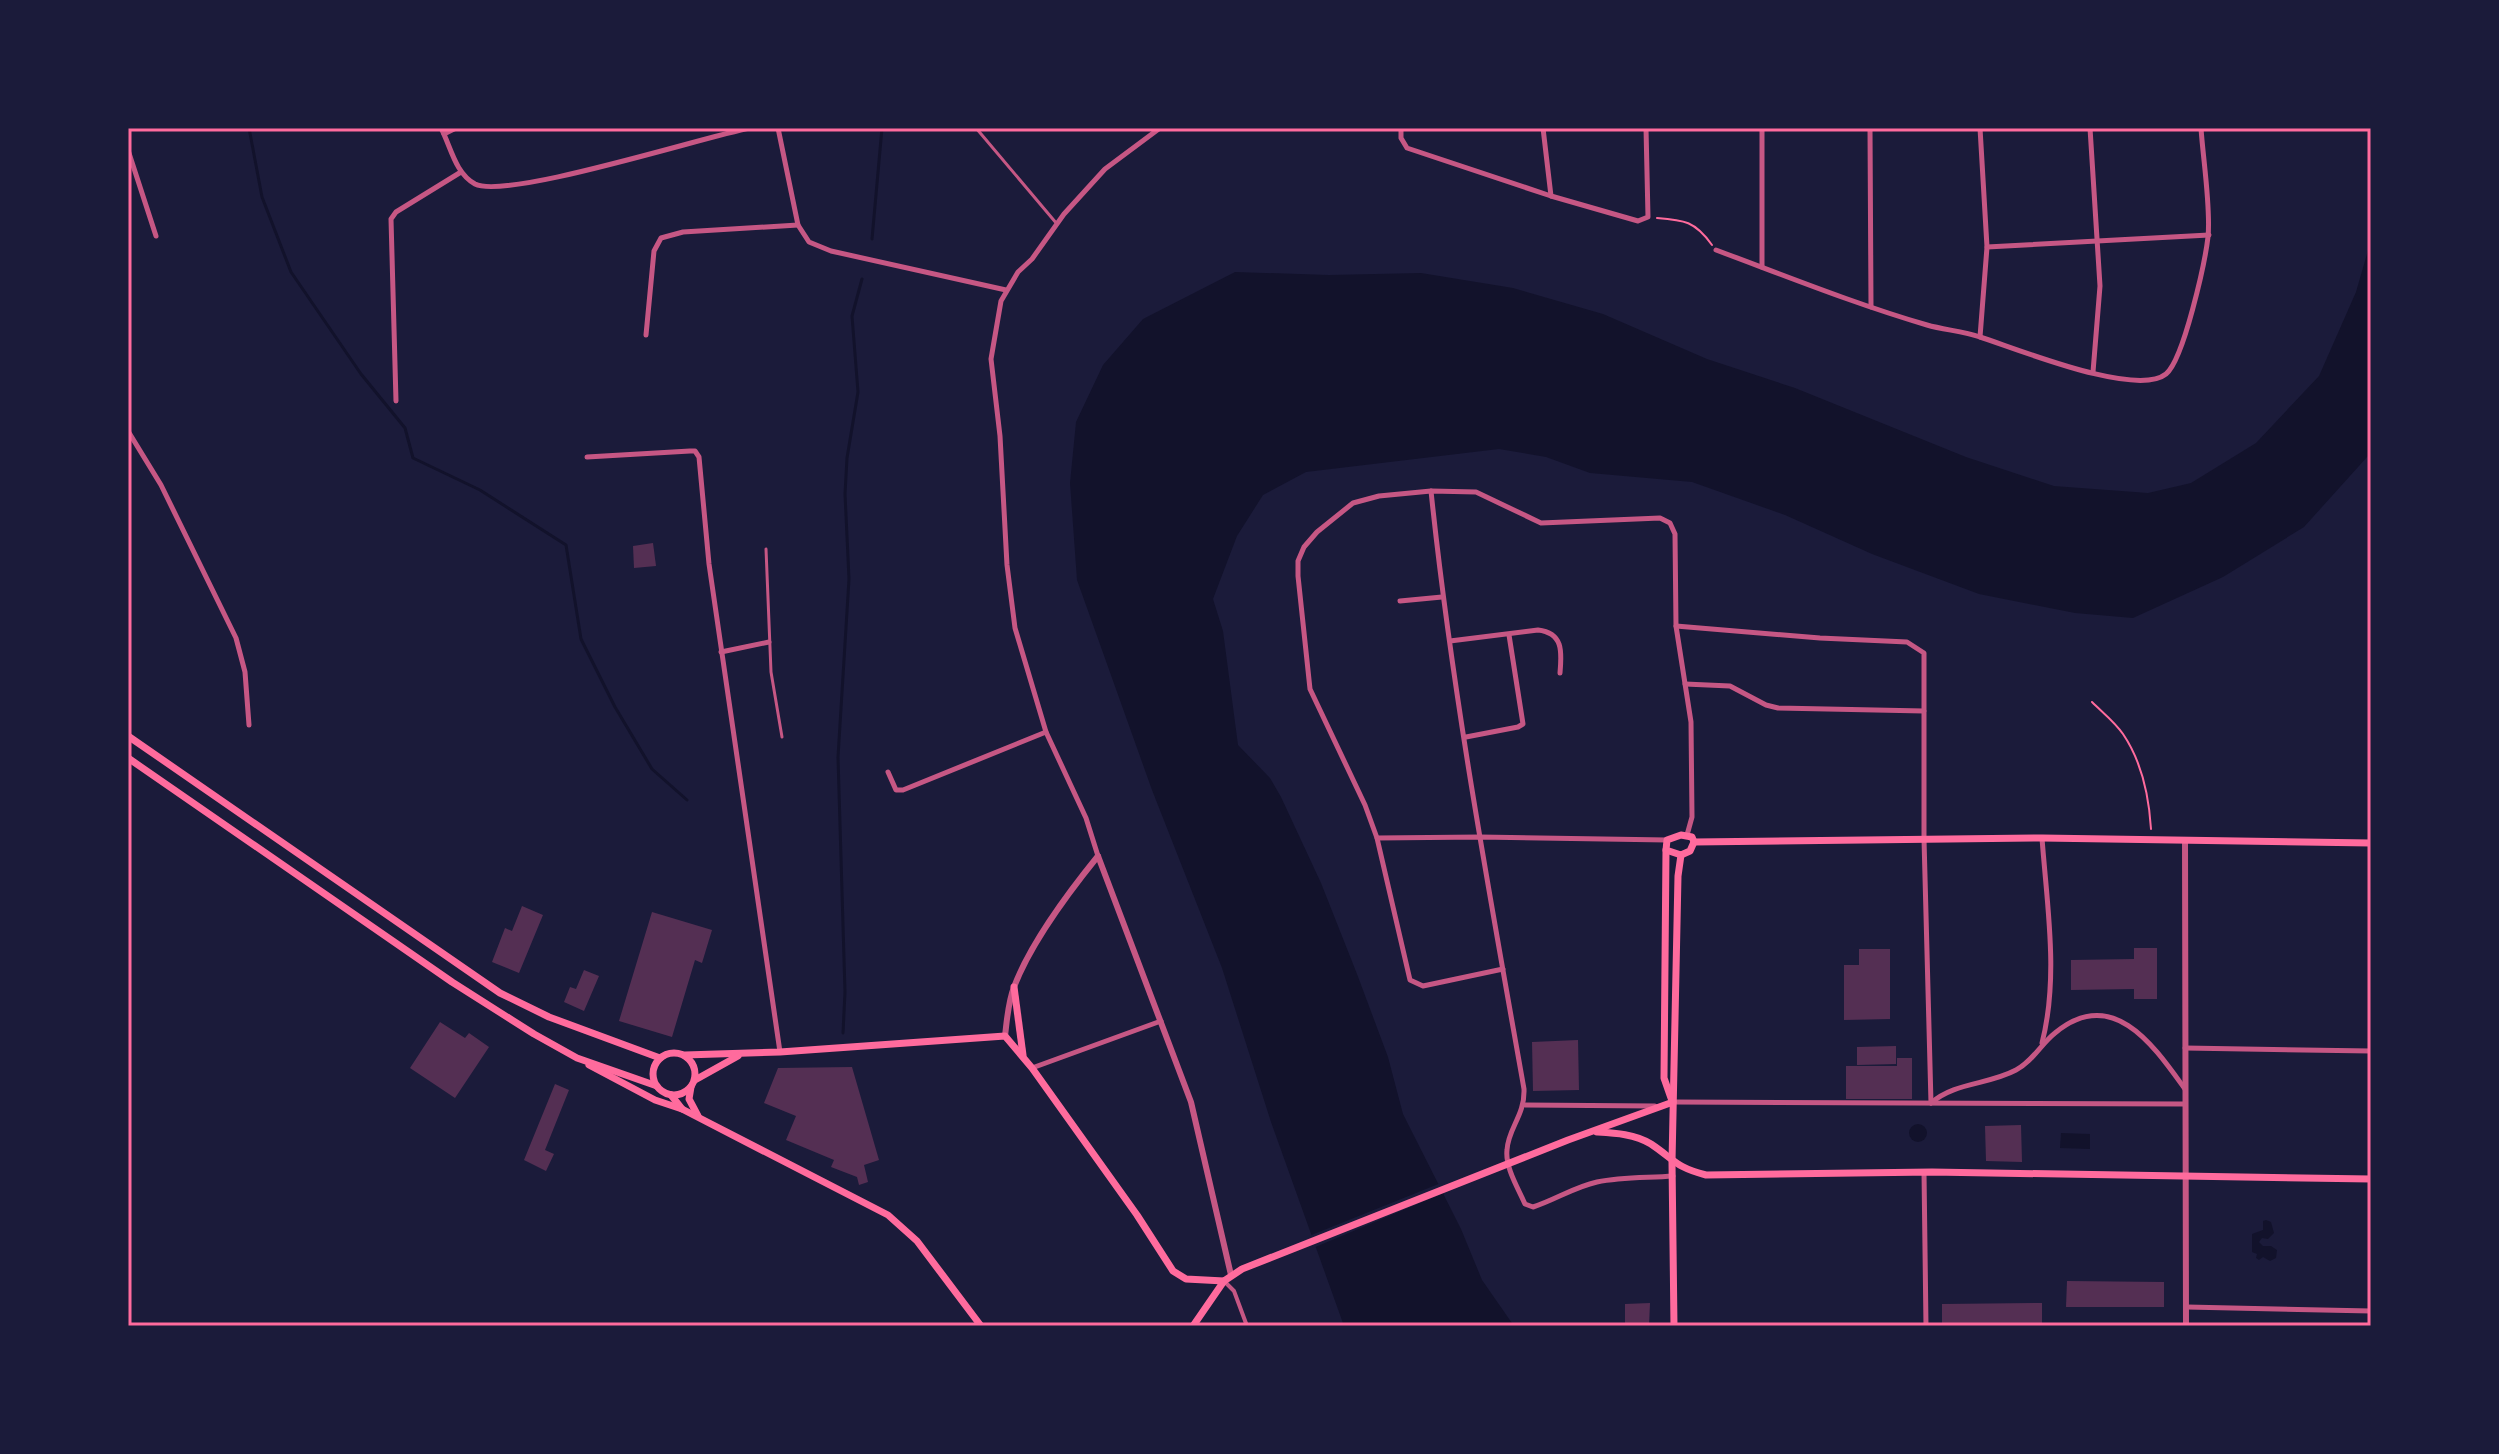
<svg xmlns="http://www.w3.org/2000/svg" width="2499" height="1454" font-family="Manrope,sans-serif">
<style>
.water{fill:#12122b}
.pier{fill:#1b1b3a}
.lines{fill:none;stroke-linecap:round;stroke-linejoin:round}
.stream{stroke:#12122b;stroke-width:3}
.building{fill:#542f53}
.path{stroke:#ff6b9d;stroke-width:2}
.service{stroke:#c65784;stroke-width:3}
.pedestrian{stroke:#c65784;stroke-width:4}
.minor{stroke:#c65784;stroke-width:5}
.tertiary{stroke:#c65784;stroke-width:6}
.secondary{stroke:#ff6b9d;stroke-width:7}
.neatline{fill:none;stroke:#ff6b9d;stroke-width:3}
</style>
<rect width="100%" height="100%" fill="#1b1b3a"/>
<g class="water">
<polygon points="2371,240 2371,451 2368,456 2304,527 2223,577 2133,618 2075,613 1979,594 1872,554 1785,515 1692,482 1590,473 1546,457 1499,449 1306,472 1263,495 1237,536 1213,599 1223,631 1238,745 1270,778 1281,797 1321,883 1357,974 1388,1057 1403,1114 1461,1229 1482,1280 1514,1326 1344,1326 1271,1122 1222,968 1152,790 1077,580 1070,483 1076,422 1103,365 1143,319 1235,272 1329,275 1421,273 1513,288 1603,314 1707,359 1795,388 1966,457 2054,486 2148,493 2191,483 2256,443 2319,376 2356,292"/>
<circle cx="1918" cy="1133" r="9"/>
<polygon points="2061,1133 2090,1134 2090,1149 2060,1148"/>
<polygon points="2266,1220 2271,1222 2274,1233 2268,1239 2262,1238 2259,1242 2263,1246 2271,1246 2277,1250 2276,1258 2270,1261 2263,1257 2259,1260 2256,1258 2257,1254 2252,1252 2252,1234 2263,1230 2263,1221"/>
</g>
<polygon class="pier" points="1441,1183 1446,1192 1313,1248 1309,1236"/>
<g class="lines">
<g class="stream">
<polyline points="249,128 262,197 291,272 361,374 405,428 413,458 480,490 566,545 581,639 615,707 652,769 687,800"/>
<polyline points="872,239 882,128"/>
<polyline points="843,1033 845,992 838,757 849,579 845,494 847,458 858,392 852,316 862,279"/>
</g>
</g>
<g class="building">
<polygon points="653,543 656,566 634,568 633,546"/>
<polygon points="522,906 543,915 519,973 492,962 505,928 512,931"/>
<polygon points="652,912 712,930 702,963 695,960 672,1037 619,1021"/>
<polygon points="2134,948 2157,948 2157,999 2134,999 2134,989 2071,990 2071,960 2134,959"/>
<polygon points="1859,949 1890,949 1890,1019 1844,1020 1844,965 1859,965"/>
<polygon points="584,970 599,976 584,1011 564,1002 570,987 576,989"/>
<polygon points="440,1022 465,1038 469,1033 489,1047 455,1098 410,1068"/>
<polygon points="1578,1040 1579,1090 1533,1091 1532,1042"/>
<polygon points="1896,1046 1896,1064 1857,1065 1857,1047"/>
<polygon points="1897,1058 1912,1058 1912,1099 1846,1099 1846,1066 1897,1066"/>
<polygon points="852,1067 879,1160 864,1165 868,1182 859,1185 857,1177 831,1167 834,1160 786,1140 796,1116 764,1103 778,1068"/>
<polygon points="555,1084 569,1090 545,1150 554,1154 546,1171 524,1160"/>
<polygon points="2021,1125 2022,1162 1986,1161 1985,1126"/>
<polygon points="2067,1281 2164,1282 2164,1307 2066,1307"/>
<polygon points="1650,1303 1649,1326 1625,1326 1625,1304"/>
<polygon points="2042,1303 2042,1326 1942,1326 1942,1304"/>
</g>
<g class="lines">
<g class="path">
<path d="M1657,218C1684,220 1695,221 1712,245"/>
<path d="M2092,702C2102,712 2115,722 2123,734C2142,762 2149,796 2151,829"/>
</g>
<g class="service">
<polyline points="976,128 1057,224"/>
<polyline points="766,549 771,672 782,737"/>
</g>
<polyline class="pedestrian" points="1224,1281 1234,1291 1247,1326"/>
<g class="minor">
<path d="M441,128C451,147 455,173 475,184C506,200 703,137 750,128"/>
<polyline points="778,128 798,225 809,242 831,251 1006,290"/>
<polyline points="1401,128 1401,138 1407,148 1551,196 1638,221 1648,217 1646,128"/>
<polyline points="1543,128 1551,196"/>
<polyline points="1870,128 1871,307"/>
<polyline points="2090,128 2100,286 2093,372"/>
<polyline points="444,134 456,128"/>
<polyline points="128,150 156,236"/>
<polyline points="1987,247 2209,235"/>
<path d="M1716,250C1786,276 1855,304 1927,325C1944,330 1963,331 1980,337C2015,348 2136,398 2166,374C2184,359 2205,262 2208,237C2211,208 2203,159 2201,128"/>
<polyline points="1762,267 1762,128"/>
<polyline points="646,335 654,251 661,238 683,232 798,225"/>
<polyline points="1980,337 1987,247 1980,128"/>
<polyline points="396,401 391,219 396,212 461,172"/>
<polyline points="128,431 161,485 236,638 245,672 249,725"/>
<polyline points="587,457 690,451 695,451 699,457 709,564 780,1052"/>
<path d="M1431,491C1452,692 1489,891 1524,1089C1525,1116 1508,1128 1507,1150C1505,1167 1518,1188 1525,1204L1533,1207C1555,1200 1574,1187 1597,1182C1622,1177 1647,1178 1673,1176"/>
<polyline points="1400,601 1442,597"/>
<polyline points="1676,626 1820,638 1907,642 1924,653 1924,839 1931,1103"/>
<path d="M1450,641L1538,630C1563,633 1562,651 1560,673"/>
<polyline points="721,652 769,642"/>
<polyline points="1685,684 1730,686 1766,705 1778,708 1924,711"/>
<polyline points="1466,737 1518,727 1523,724 1509,635"/>
<polyline points="888,772 896,790 903,790 1046,732"/>
<polyline points="1377,838 1480,837 1667,840"/>
<polyline points="1098,856 1086,818 1046,732 1015,628 1007,565 1000,436 991,359 1001,301 1018,272 1032,259 1064,214 1105,169 1160,128"/>
<polyline points="1503,969 1423,986 1410,980 1377,838 1365,805 1310,689 1298,576 1298,561 1304,547 1317,532 1353,503 1379,496 1431,491 1476,492 1541,523 1660,518 1670,523 1675,534 1676,626 1691,722 1692,817 1687,835"/>
<path d="M2042,1043C2059,977 2047,906 2042,838"/>
<polyline points="2185,1048 2371,1051"/>
<polyline points="1032,1068 1161,1021"/>
<polyline points="1674,1102 2185,1104"/>
<path d="M1931,1103C1955,1082 1988,1085 2016,1070C2032,1062 2041,1044 2055,1033C2113,985 2154,1046 2185,1089"/>
<polyline points="1525,1105 1655,1106"/>
<polyline points="1924,1172 1926,1326"/>
<polyline points="2187,1307 2371,1311"/>
</g>
<g class="tertiary">
<polyline points="2185,840 2186,1326"/>
<polyline points="1098,856 1191,1102 1231,1275"/>
<path d="M1005,1036C1007,1020 1008,1002 1014,987C1031,942 1068,893 1098,856"/>
</g>
<g class="secondary">
<polyline points="128,736 500,993 549,1017 660,1058"/>
<polyline points="128,758 452,982 534,1034 577,1058 657,1086"/>
<polygon points="1681,835 1692,837 1694,842 1690,851 1681,855 1666,850 1667,840"/>
<polyline points="1694,842 2042,838 2371,843"/>
<polyline points="1666,850 1664,1078 1671,1098"/>
<polyline points="1014,987 1023,1055"/>
<circle cx="674" cy="1074" r="21"/>
<polyline points="685,1055 780,1052 1005,1036 1032,1068 1137,1215 1173,1271 1186,1279 1224,1281 1242,1269 1568,1140 1673,1102"/>
<polyline points="589,1065 655,1100 682,1109"/>
<polyline points="695,1080 738,1056"/>
<polyline points="691,1087 689,1099 698,1116"/>
<polyline points="671,1095 682,1109 888,1215 917,1241 981,1326"/>
<path d="M1597,1132C1615,1133 1635,1134 1651,1144C1675,1160 1675,1167 1706,1175L1932,1172L2371,1179"/>
<polyline points="1193,1326 1224,1281"/>
<polyline points="1674,1326 1672,1162 1678,876 1681,855"/>
</g>
</g>
<rect width="2499" height="1454" fill="none" stroke="#1b1b3a" stroke-width="260"/>
<rect x="130" y="130" width="2239" height="1194" class="neatline"/>
</svg>
